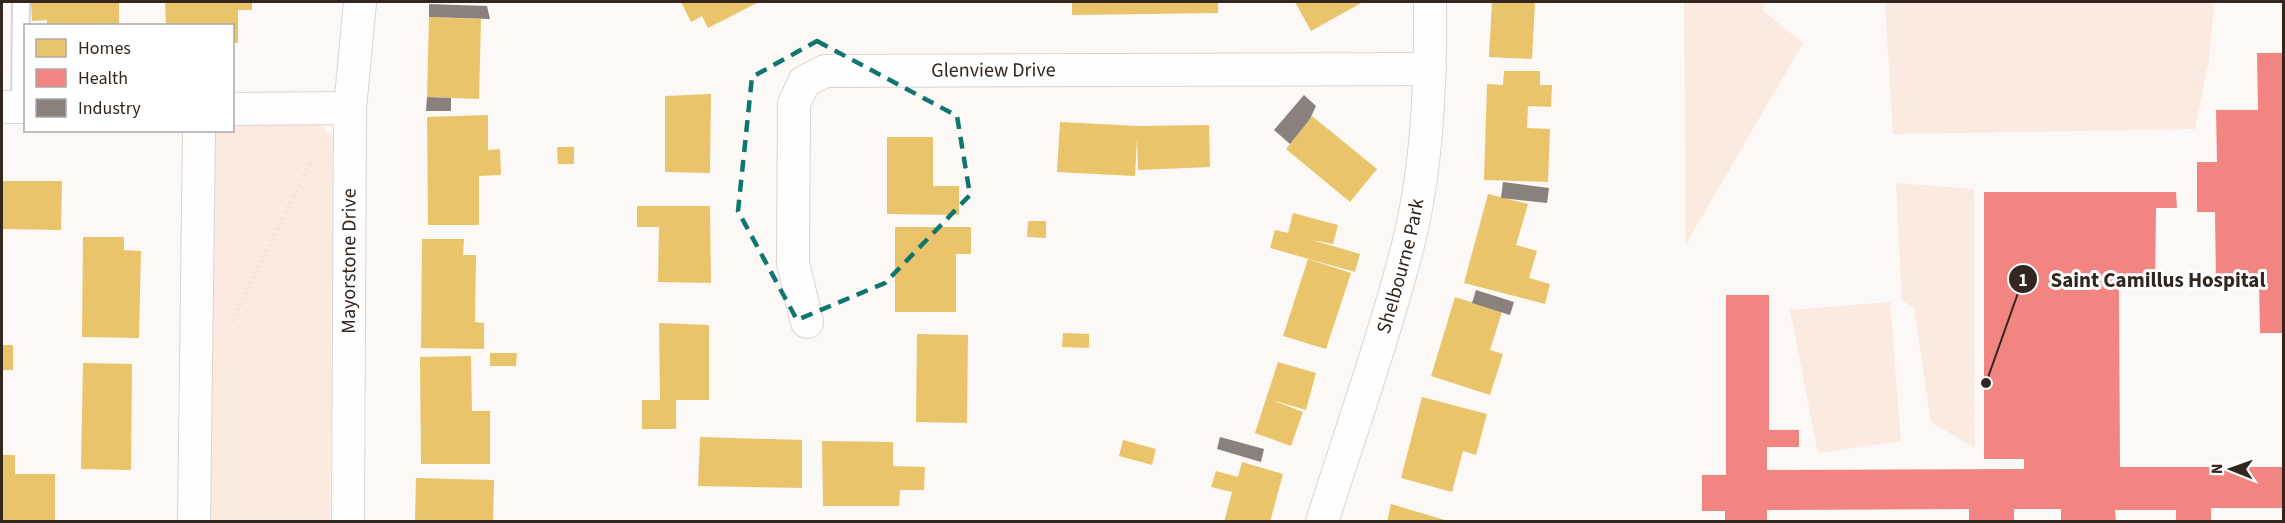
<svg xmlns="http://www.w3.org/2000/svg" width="2285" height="523" font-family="'Source Sans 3',sans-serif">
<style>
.green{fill:#faeadf}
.homes{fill:#e9c46a}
.health{fill:#f28482}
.industry{fill:#8a817c}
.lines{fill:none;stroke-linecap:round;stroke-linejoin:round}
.lane-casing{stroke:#dcd4cf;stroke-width:20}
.street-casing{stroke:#dcd4cf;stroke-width:34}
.path{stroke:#e5e4e2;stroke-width:4;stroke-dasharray:1.5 4.5;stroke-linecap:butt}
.lane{stroke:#fefefe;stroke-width:16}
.street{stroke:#fefefe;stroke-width:32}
.marked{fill:none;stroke:#0f766e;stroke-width:4.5;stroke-dasharray:12 8;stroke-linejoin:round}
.labels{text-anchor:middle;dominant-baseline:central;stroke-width:6;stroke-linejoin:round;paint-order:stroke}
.street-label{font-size:20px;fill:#32261e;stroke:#fff}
.leader{fill:none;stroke:#32261e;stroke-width:2}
.callout-dot{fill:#32261e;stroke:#fff;stroke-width:2}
.mark-label{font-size:18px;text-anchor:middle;font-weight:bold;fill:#fff}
.callout-label{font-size:21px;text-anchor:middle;font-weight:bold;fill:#32261e;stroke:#fff;stroke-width:6;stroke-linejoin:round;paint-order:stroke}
</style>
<rect width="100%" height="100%" fill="#fbf8f6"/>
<g class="green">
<polygon points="1684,2 1765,2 1763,11 1803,43 1686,244"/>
<polygon points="1885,2 2214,2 2209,60 2195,129 1893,134"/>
<polygon points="233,121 310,121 322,126 333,138 330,521 205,522 213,138 219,131 232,130"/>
<polygon points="1896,183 1974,189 1975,448 1931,422 1914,307 1902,301"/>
<polygon points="1890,302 1901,441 1818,453 1790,310"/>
</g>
<g class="homes">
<polygon points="31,2 119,2 119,26 47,26 47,20 32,21"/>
<polygon points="165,2 252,2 252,10 238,10 238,43 232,43 232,26 166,26"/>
<polygon points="681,2 759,2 708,28 702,16 691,22"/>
<polygon points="1072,2 1218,2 1218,13 1072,15"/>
<polygon points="1295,2 1363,2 1311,31"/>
<polygon points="1492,2 1535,2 1532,59 1489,57"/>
<polygon points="429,17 481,19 479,99 427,97"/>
<polygon points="1504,71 1540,71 1540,85 1552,85 1551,107 1528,106 1527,128 1550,129 1548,182 1484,180 1487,84 1503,85"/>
<polygon points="711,94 710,173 665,172 665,96"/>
<polygon points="488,115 488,150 500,149 501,175 479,176 479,225 428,225 427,117"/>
<polygon points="1312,116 1377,169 1350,202 1286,149"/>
<polygon points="1060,122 1138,126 1209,125 1210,167 1138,170 1137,138 1135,176 1057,172"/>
<polygon points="887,137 933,137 933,186 959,186 959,215 887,214"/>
<polygon points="557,147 574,147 574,164 558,164"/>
<polygon points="2,181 62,181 61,230 2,229"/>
<polygon points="1488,194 1528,204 1516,245 1537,251 1529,278 1550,284 1545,304 1464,283"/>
<polygon points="637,206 710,206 711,283 658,282 659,227 637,227"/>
<polygon points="1293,213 1338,225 1333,244 1312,240 1360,254 1355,272 1270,248 1275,230 1288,233"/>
<polygon points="1028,221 1046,221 1046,238 1027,237"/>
<polygon points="895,227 971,227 971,254 956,254 956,312 895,312"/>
<polygon points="83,237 124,237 124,250 141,251 139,338 82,337"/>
<polygon points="422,239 464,239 463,255 476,255 475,322 484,323 484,349 421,348"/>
<polygon points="1308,259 1351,273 1326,349 1283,336"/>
<polygon points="1455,297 1502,312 1490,350 1503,354 1490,395 1431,376"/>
<polygon points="659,323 709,325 709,400 676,400 676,429 642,429 642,400 660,400"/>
<polygon points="1063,333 1089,334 1089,348 1062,347"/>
<polygon points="917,334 968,335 967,423 916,422"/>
<rect x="2" y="345" width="11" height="25"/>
<polygon points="490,353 517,353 516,366 490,366"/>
<polygon points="471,356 472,411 490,411 490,464 421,464 420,357"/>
<polygon points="1278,362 1316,373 1306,410 1272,400 1303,412 1291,446 1255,433"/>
<polygon points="83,363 132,364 131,470 81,469"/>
<polygon points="1422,397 1487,414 1476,455 1463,451 1452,492 1401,478"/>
<polygon points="700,437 802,440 802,488 698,486"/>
<polygon points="1123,440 1156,449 1152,465 1119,456"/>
<polygon points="822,441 893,442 893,466 925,467 924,490 900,490 899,506 823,506"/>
<polygon points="2,455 15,455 15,474 55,474 55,521 2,521"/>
<polygon points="1242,462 1283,474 1270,522 1224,522 1232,492 1211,487 1216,471 1238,477"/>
<polygon points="416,478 494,480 493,522 415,522"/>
<polygon points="1391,504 1448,521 1448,522 1387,522"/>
</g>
<g class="health">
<polygon points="2257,53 2284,53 2284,333 2260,333 2259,279 2216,279 2215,212 2197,212 2197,162 2217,162 2216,110 2258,110"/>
<polygon points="1984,192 2176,192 2177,208 2156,208 2155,287 2119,287 2120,467 2284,467 2284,508 2211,508 2211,522 2176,522 2176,510 2115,510 2116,522 2061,522 2061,509 2014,509 2014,522 1969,522 1969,509 1767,510 1767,522 1725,522 1725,511 1702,511 1702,475 1726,475 1726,295 1769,295 1769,430 1799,430 1799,447 1767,447 1767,470 2024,469 2024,459 1984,459"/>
</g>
<g class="industry">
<polygon points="429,4 487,6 490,19 429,17"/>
<polygon points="1304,95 1316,106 1310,119 1290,144 1274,130"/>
<polygon points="427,97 451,98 451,111 426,111"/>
<polygon points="1503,182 1549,188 1547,203 1501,198"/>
<polygon points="1476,290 1514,302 1510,315 1472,303"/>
<polygon points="1220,437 1264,449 1261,462 1217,449"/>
</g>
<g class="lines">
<g class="lane-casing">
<polyline id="lane" points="20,107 21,2"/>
</g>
<g class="street-casing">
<g id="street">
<polyline points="2,107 26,107"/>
<polyline points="232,109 350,108"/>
<path id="s1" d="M807,322L793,263L794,104L804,82L825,71L1430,69"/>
<polyline points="194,522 199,130"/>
<path id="s2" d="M348,522L350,108L360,2"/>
<path id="s3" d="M1322,522C1349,436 1380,351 1403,264C1427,180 1431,89 1430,2"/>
</g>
</g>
<polyline class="path" points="232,321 314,155"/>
<use href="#lane" class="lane"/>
<use href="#street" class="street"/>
</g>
<path class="marked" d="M817,41L957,116L970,195L885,283L797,320L738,211L752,77Z"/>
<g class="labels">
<g class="street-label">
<text stroke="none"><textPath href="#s1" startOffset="436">Glenview Drive</textPath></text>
<text stroke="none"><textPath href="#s2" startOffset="261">Mayorstone Drive</textPath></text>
<text stroke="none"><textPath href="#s3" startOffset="268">Shelbourne Park</textPath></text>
</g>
</g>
<path class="leader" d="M1986 383L2023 279"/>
<g class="callout-dot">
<circle cx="1986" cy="383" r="6"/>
<circle cx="2023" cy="279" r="15"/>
</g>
<g class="mark-label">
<text x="2023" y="286">1</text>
</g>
<g class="callout-label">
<text x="2158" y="287">Saint Camillus Hospital</text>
</g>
<rect width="2285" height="523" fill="none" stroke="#32261e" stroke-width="6"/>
<rect x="24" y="24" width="210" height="108" fill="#ffffff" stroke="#ada8a5" stroke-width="1.5"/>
<rect x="36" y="39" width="30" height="18" fill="#e9c46a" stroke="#ada8a5" stroke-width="1.5"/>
<text x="78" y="54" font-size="18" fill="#32261e">Homes</text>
<rect x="36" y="69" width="30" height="18" fill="#f28482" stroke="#ada8a5" stroke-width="1.5"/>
<text x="78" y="84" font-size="18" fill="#32261e">Health</text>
<rect x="36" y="99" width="30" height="18" fill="#8a817c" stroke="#ada8a5" stroke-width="1.5"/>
<text x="78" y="114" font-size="18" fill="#32261e">Industry</text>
<g transform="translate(2231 469) rotate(271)" stroke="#ffffff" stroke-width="4.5" paint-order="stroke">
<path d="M0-4.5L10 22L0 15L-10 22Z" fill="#32261e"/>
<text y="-9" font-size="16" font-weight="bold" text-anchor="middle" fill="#32261e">N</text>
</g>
</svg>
